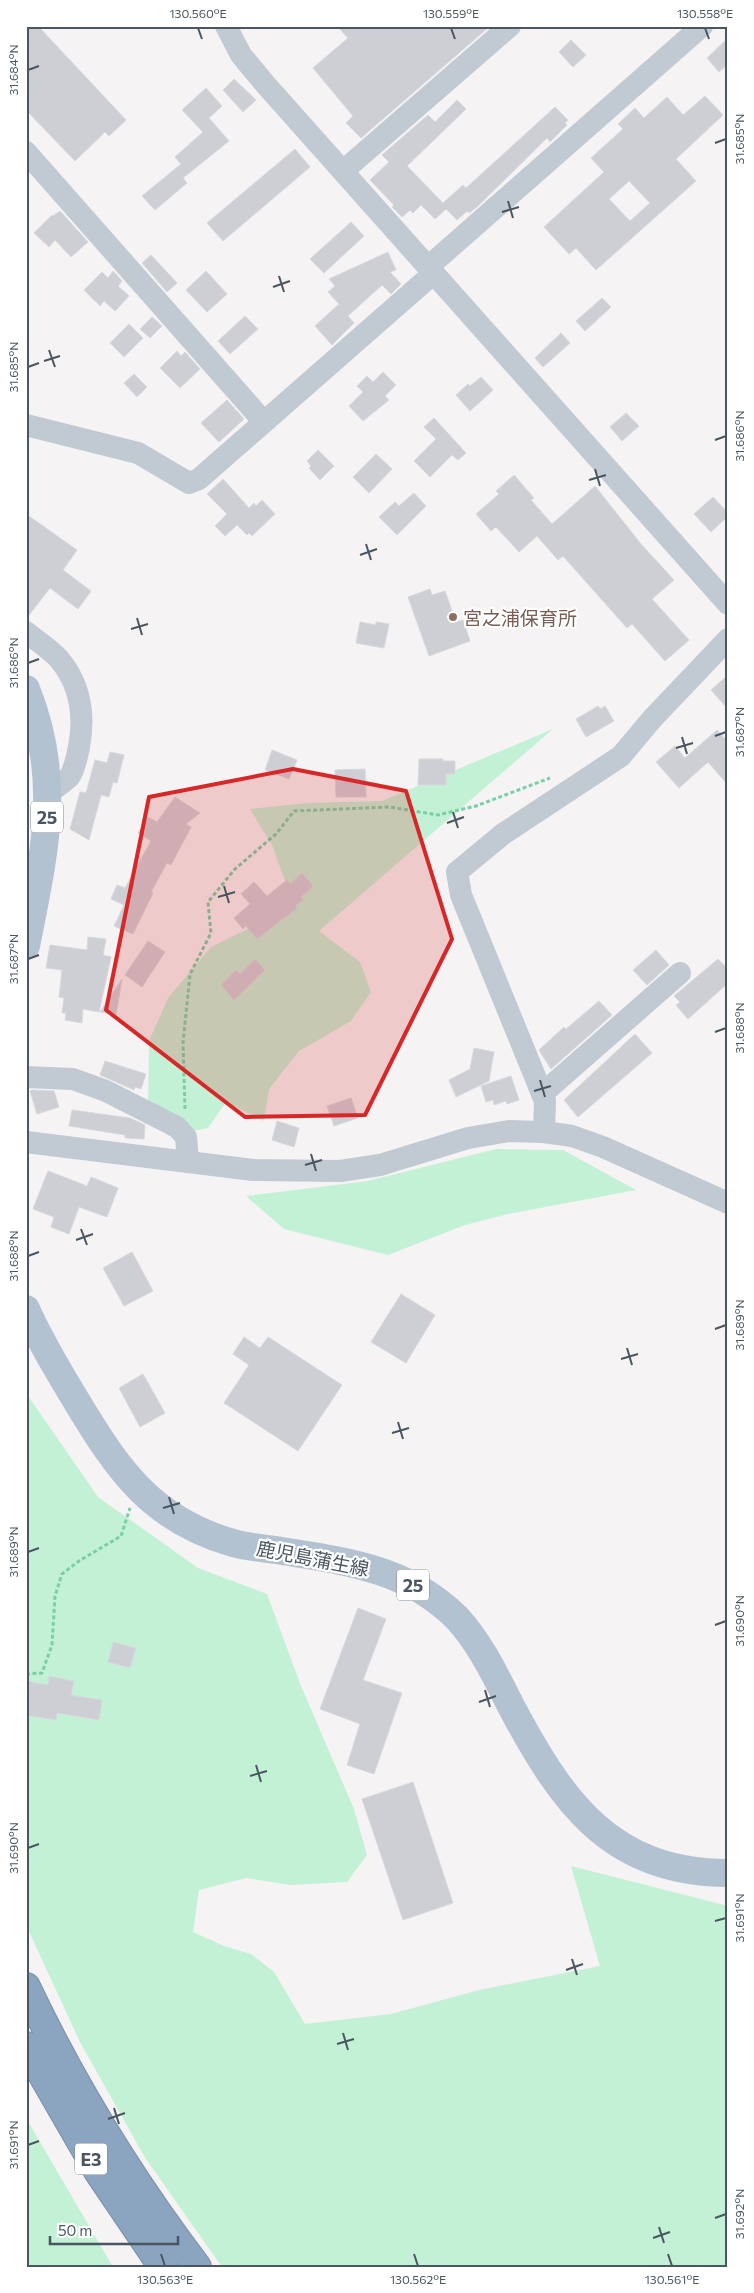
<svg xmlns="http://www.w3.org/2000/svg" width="754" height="2293" font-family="Commissioner,'Noto Sans JP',sans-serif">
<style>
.green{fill:#c3f1d5}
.building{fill:#cdcfd5;stroke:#d7d9de;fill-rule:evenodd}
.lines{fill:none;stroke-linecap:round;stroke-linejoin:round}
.highway-casing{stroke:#7690ad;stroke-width:30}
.path{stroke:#7ad0a6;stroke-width:3;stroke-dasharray:4 2.5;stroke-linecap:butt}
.minor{stroke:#c1cad2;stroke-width:22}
.major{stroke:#b3c2d1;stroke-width:28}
.highway{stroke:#8ba5c1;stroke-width:28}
.marked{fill:#d62828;fill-opacity:0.2;stroke:#d62828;stroke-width:4;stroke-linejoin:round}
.ticks{fill:none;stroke:#4a5661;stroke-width:2}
.education-dot{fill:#8d6e63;stroke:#fff;stroke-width:2}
.labels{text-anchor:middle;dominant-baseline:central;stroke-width:4.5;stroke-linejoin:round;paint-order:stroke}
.shield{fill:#fff;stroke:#808990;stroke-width:1}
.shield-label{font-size:18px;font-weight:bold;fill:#4a5661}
.education-label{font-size:19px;fill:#785e54;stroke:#fff;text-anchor:start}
.street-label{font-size:19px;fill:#4a5661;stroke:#fff}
.neatline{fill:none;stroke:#4a5661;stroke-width:2}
.ticks-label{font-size:12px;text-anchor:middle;fill:#4a5661}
</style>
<rect width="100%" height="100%" fill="#f5f3f3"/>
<g class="green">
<polygon points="553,729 319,931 360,962 371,992 351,1021 299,1051 269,1089 264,1121 226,1102 208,1128 169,1136 148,1117 149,1041 168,998 211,947 264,921 291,897 272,845 250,809 308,803 382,801"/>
<polygon points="496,1149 563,1150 636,1190 508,1214 465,1225 388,1255 284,1229 246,1196 368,1181"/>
<polygon points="26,1393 98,1497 198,1568 267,1594 301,1686 354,1809 367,1855 347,1882 290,1885 246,1878 199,1890 193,1932 224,1946 251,1954 274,1972 305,2024 391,2014 479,1990 600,1966 571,1866 728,1906 728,2267 222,2267 144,2156 80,2042 26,1925"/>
<polygon points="26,2118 113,2267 26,2267"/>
</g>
<g class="building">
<polygon points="26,26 38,26 126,120 109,136 105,132 75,161 26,110"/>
<polygon points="337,26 490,26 361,138 346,123 353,116 313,68 348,38"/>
<polygon points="728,38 728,64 719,72 707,58"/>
<polygon points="571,40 586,55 573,67 559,52"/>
<polygon points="234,79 256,100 243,112 223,90"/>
<polygon points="206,88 222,106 209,118 229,141 183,178 187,183 155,210 142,196 181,164 175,157 203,132 182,110"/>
<path d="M705,96L723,115L676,159L696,181L596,270L576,248L569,254L544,227L604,172L591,158L623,129L618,124L635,108L644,118L667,97L683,115ZM629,181L650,203L630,221L609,199Z"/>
<polygon points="457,100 466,109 407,166 443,203 463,185 466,188 555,107 568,120 565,123 567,125 550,142 547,138 477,207 469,213 467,211 457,220 446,209 435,219 421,205 413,213 410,210 402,217 392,207 394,205 370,180 389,162 382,155 428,115 435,122"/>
<polygon points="295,149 310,167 223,241 207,223"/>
<polygon points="60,211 88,242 71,257 55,240 49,247 34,233 52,215 53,216"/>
<polygon points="351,222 364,236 324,273 310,259"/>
<polygon points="388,252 396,270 390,272 401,284 391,294 382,285 348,316 354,323 332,345 315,326 339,304 328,292 335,286 329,279"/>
<polygon points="151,255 177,283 167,292 142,263"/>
<polygon points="113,271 122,281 118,286 129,296 115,311 104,301 100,306 84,290 102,272 108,278"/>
<polygon points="206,271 227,294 207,312 186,290"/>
<polygon points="602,298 611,307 585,331 576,321"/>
<polygon points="245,316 258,329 230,354 218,341"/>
<polygon points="152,317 162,326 150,338 140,329"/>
<polygon points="129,324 143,338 124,357 110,343"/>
<polygon points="561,333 570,343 543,367 535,358"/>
<polygon points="177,351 181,356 185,352 200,369 180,388 160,368"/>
<polygon points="383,372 396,385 385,396 389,400 363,421 349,406 363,392 357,386 367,376 373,382"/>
<polygon points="134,374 147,387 137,397 124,383"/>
<polygon points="481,377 493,390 470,411 456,395 468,384 470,386"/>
<polygon points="227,400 244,419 219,442 201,423"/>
<polygon points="626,413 639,426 622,441 610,427"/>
<polygon points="434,418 466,453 458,460 452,455 430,477 414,461 436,439 424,427"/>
<polygon points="318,450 334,466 320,480 309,468 311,466 307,461"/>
<polygon points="376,454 392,469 369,493 353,477"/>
<polygon points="514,475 534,498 531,500 552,524 595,486 641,544 674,580 652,599 689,640 665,661 632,624 627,628 563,556 558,560 537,536 519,552 496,527 491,531 476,514 499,494 496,491"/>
<polygon points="223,479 249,508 254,503 256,506 262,500 275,514 252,536 249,533 247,535 237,525 225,536 215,526 227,514 207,494"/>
<polygon points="414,493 426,506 397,535 379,517 395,502 399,506"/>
<polygon points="713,497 728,513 728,516 711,532 694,514"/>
<polygon points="26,514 77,550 63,570 91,591 78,609 50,588 26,619"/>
<polygon points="430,589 432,595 445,591 456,622 463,620 470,641 429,656 408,597"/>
<polygon points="360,622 376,625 376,622 389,624 384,648 356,643"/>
<polygon points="728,675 728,709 711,690"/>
<polygon points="598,706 600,709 605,706 614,721 586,737 576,719"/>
<polygon points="717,730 728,742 728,785 708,762 679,788 656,762 675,746 685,758"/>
<polygon points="272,750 297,760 289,779 265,770"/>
<polygon points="110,752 124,755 117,783 113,782 109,797 101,795 89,840 70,829 80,792 86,793 95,760 107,763"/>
<polygon points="419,759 443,759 443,761 455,761 455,774 446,774 446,785 418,785"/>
<polygon points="365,769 366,797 336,797 335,770"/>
<polygon points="175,797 200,813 186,824 191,827 171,865 167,863 151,892 153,893 133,934 114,926 124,905 111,899 117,885 125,888 151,841 138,833 148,817 157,822"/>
<polygon points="302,873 313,886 301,897 303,900 295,906 297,908 257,939 246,926 243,929 234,918 250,904 241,894 254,882 267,896 287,880 290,884"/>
<polygon points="88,937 106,939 103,955 111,957 99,1012 83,1009 82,1023 65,1020 66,1013 62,1013 64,998 59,997 62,970 46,968 50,945 87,950"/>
<polygon points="148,941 165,952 142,987 125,975"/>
<polygon points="656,950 669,965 647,985 633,970"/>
<polygon points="255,959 265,970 234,1000 221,985 236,970 240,974"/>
<polygon points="718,959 728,969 728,983 688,1019 676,1005 680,1002 674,996"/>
<polygon points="122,979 116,1015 100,1012"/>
<polygon points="599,1001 612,1015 551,1069 539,1050 564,1027 566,1029"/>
<polygon points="635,1034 652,1053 578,1117 564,1100"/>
<polygon points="474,1048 494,1052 489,1081 456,1097 449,1080 470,1069"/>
<polygon points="105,1061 146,1074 141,1089 135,1087 134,1090 132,1089 100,1075"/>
<polygon points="511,1076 519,1100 507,1104 506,1101 494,1105 493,1100 486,1102 481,1086"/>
<polygon points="33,1090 54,1091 59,1107 37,1114 30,1091"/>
<polygon points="351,1098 358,1118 334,1126 327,1106"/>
<polygon points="72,1110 130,1118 145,1125 144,1139 125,1138 125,1135 69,1126"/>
<polygon points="277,1121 299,1128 294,1147 272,1140"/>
<polygon points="48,1171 87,1186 91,1177 118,1188 107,1217 79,1207 69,1234 51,1227 54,1217 33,1209"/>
<polygon points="132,1252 153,1291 124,1306 103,1268"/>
<polygon points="401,1294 435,1315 406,1363 371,1342"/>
<polygon points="244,1337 260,1348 268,1337 342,1385 298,1451 224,1403 249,1365 233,1354"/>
<polygon points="143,1374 165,1413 140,1427 119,1388"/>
<polygon points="358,1608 386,1619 363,1680 402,1693 374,1774 347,1765 360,1724 320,1709"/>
<polygon points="113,1642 136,1648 130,1668 108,1662"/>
<polygon points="49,1676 74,1681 71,1695 102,1700 99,1720 57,1713 56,1720 26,1715 26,1681 48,1685"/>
<polygon points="413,1782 453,1903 403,1920 362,1799"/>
</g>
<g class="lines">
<g class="highway-casing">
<g id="highway">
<path d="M26,1987C73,2086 131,2180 197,2267"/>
<polyline points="26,2046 98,2171 163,2267"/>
</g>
</g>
<g class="path">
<polyline points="185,1109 183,1043 190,974 211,933 208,902 235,869 276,834 294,811 390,807 438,815 476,806 550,778"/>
<polyline points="26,1674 42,1673 52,1645 55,1596 62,1574 79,1561 121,1536 130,1508"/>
</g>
<g class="minor">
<polyline points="226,26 241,55 266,85 728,604"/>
<polyline points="26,152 264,422"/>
<polyline points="343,171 510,26"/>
<polyline points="428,267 702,26"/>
<polyline points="26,425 138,453 189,483 199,479 434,273"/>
<path d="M26,632C37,641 50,649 59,659C80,684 85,715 79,747C77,756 75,768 70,776C65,782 55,788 48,793"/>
<polyline points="26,1077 73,1079 106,1091 177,1127 186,1137 188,1162"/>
<polyline points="542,1094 680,973"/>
<polyline points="544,1132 545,1101 461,895 457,872 503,834 621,756 652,719 728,639"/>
<polyline points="26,1142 253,1170 340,1171 380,1165 468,1138 509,1131 544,1132 572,1136 603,1147 728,1203"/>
</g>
<g class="major">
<path d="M26,689C63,780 44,854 26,946"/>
<path d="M26,1309C40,1341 59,1372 77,1402C118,1470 152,1520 233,1543C247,1547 262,1548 276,1550C343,1561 406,1567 457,1618C481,1644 496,1677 512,1708C562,1802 611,1873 728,1873"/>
</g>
<use href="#highway" class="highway"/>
</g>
<path class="marked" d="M293,769L406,791L452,939L365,1115L245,1117L106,1010L149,797Z"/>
<path class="ticks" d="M198,28L202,39M451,28L455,39M705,28L709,39M28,70L39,66M715,143L726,139M508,201L513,218M502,212L519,207M279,276L284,292M273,287L290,281M49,350L55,367M44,361L60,356M28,367L39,363M715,440L726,436M595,469L600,486M589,480L606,475M366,544L371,560M360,555L377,549M137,618L142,635M131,629L148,624M28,663L39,659M715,736L726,732M682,737L687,754M676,748L693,743M453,812L458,828M447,823L464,817M224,886L229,903M218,897L235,892M28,959L39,955M715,1032L726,1028M540,1080L545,1097M534,1091L551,1086M311,1154L316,1171M305,1165L322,1160M81,1229L87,1245M76,1240L93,1234M28,1256L39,1252M715,1329L726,1325M627,1348L632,1365M621,1359L638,1354M398,1422L403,1439M392,1433L409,1428M169,1497L174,1514M163,1508L180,1503M28,1552L39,1548M715,1625L726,1621M485,1690L490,1707M479,1702L496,1696M256,1765L261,1782M250,1776L267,1771M28,1848L39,1844M715,1921L726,1918M572,1959L577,1975M566,1970L583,1964M343,2033L348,2050M337,2044L354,2039M114,2108L119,2124M108,2119L125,2113M28,2145L39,2141M715,2218L726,2214M659,2227L664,2243M653,2238L670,2232M161,2254L165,2266M414,2254L418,2266M668,2254L672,2266"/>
<circle class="education-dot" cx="453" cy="617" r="5"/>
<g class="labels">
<g class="shield">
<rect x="31" y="801.5" width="32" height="31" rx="4"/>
<rect x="397" y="1569.5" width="32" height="31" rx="4"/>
<rect x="75" y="2143.5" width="32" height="31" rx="4"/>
</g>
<g class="shield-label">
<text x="47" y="817">25</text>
<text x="413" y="1585">25</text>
<text x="91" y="2159">E3</text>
</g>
<g class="education-label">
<text x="463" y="617">宮之浦保育所</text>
</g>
<g class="street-label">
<text transform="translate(313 1558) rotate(11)">鹿児島蒲生線</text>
</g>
</g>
<rect width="754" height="2293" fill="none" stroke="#ffffff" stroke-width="55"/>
<path d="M50 2236v8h128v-8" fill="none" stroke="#4a5661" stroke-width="2.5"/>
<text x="58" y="2236" font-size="15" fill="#4a5661" stroke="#ffffff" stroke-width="4" paint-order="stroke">50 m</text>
<rect x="28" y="28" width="698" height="2238" class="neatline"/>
<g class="ticks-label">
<text x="198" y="18">130.560°E</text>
<text x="451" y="18">130.559°E</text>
<text x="705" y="18">130.558°E</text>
<text transform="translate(14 70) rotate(-90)" y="4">31.684°N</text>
<text transform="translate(740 139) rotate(-90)" y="4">31.685°N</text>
<text transform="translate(14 367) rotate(-90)" y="4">31.685°N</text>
<text transform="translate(740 436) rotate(-90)" y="4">31.686°N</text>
<text transform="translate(14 663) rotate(-90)" y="4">31.686°N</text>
<text transform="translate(740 732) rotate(-90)" y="4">31.687°N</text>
<text transform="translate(14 959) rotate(-90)" y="4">31.687°N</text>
<text transform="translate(740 1028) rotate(-90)" y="4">31.688°N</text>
<text transform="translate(14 1256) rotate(-90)" y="4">31.688°N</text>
<text transform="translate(740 1325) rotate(-90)" y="4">31.689°N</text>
<text transform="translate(14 1552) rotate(-90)" y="4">31.689°N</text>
<text transform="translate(740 1621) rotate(-90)" y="4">31.690°N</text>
<text transform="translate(14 1848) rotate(-90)" y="4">31.690°N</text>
<text transform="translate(740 1918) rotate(-90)" y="4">31.691°N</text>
<text transform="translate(14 2145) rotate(-90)" y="4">31.691°N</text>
<text transform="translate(740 2214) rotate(-90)" y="4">31.692°N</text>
<text x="165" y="2284">130.563°E</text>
<text x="418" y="2284">130.562°E</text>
<text x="672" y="2284">130.561°E</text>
</g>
</svg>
